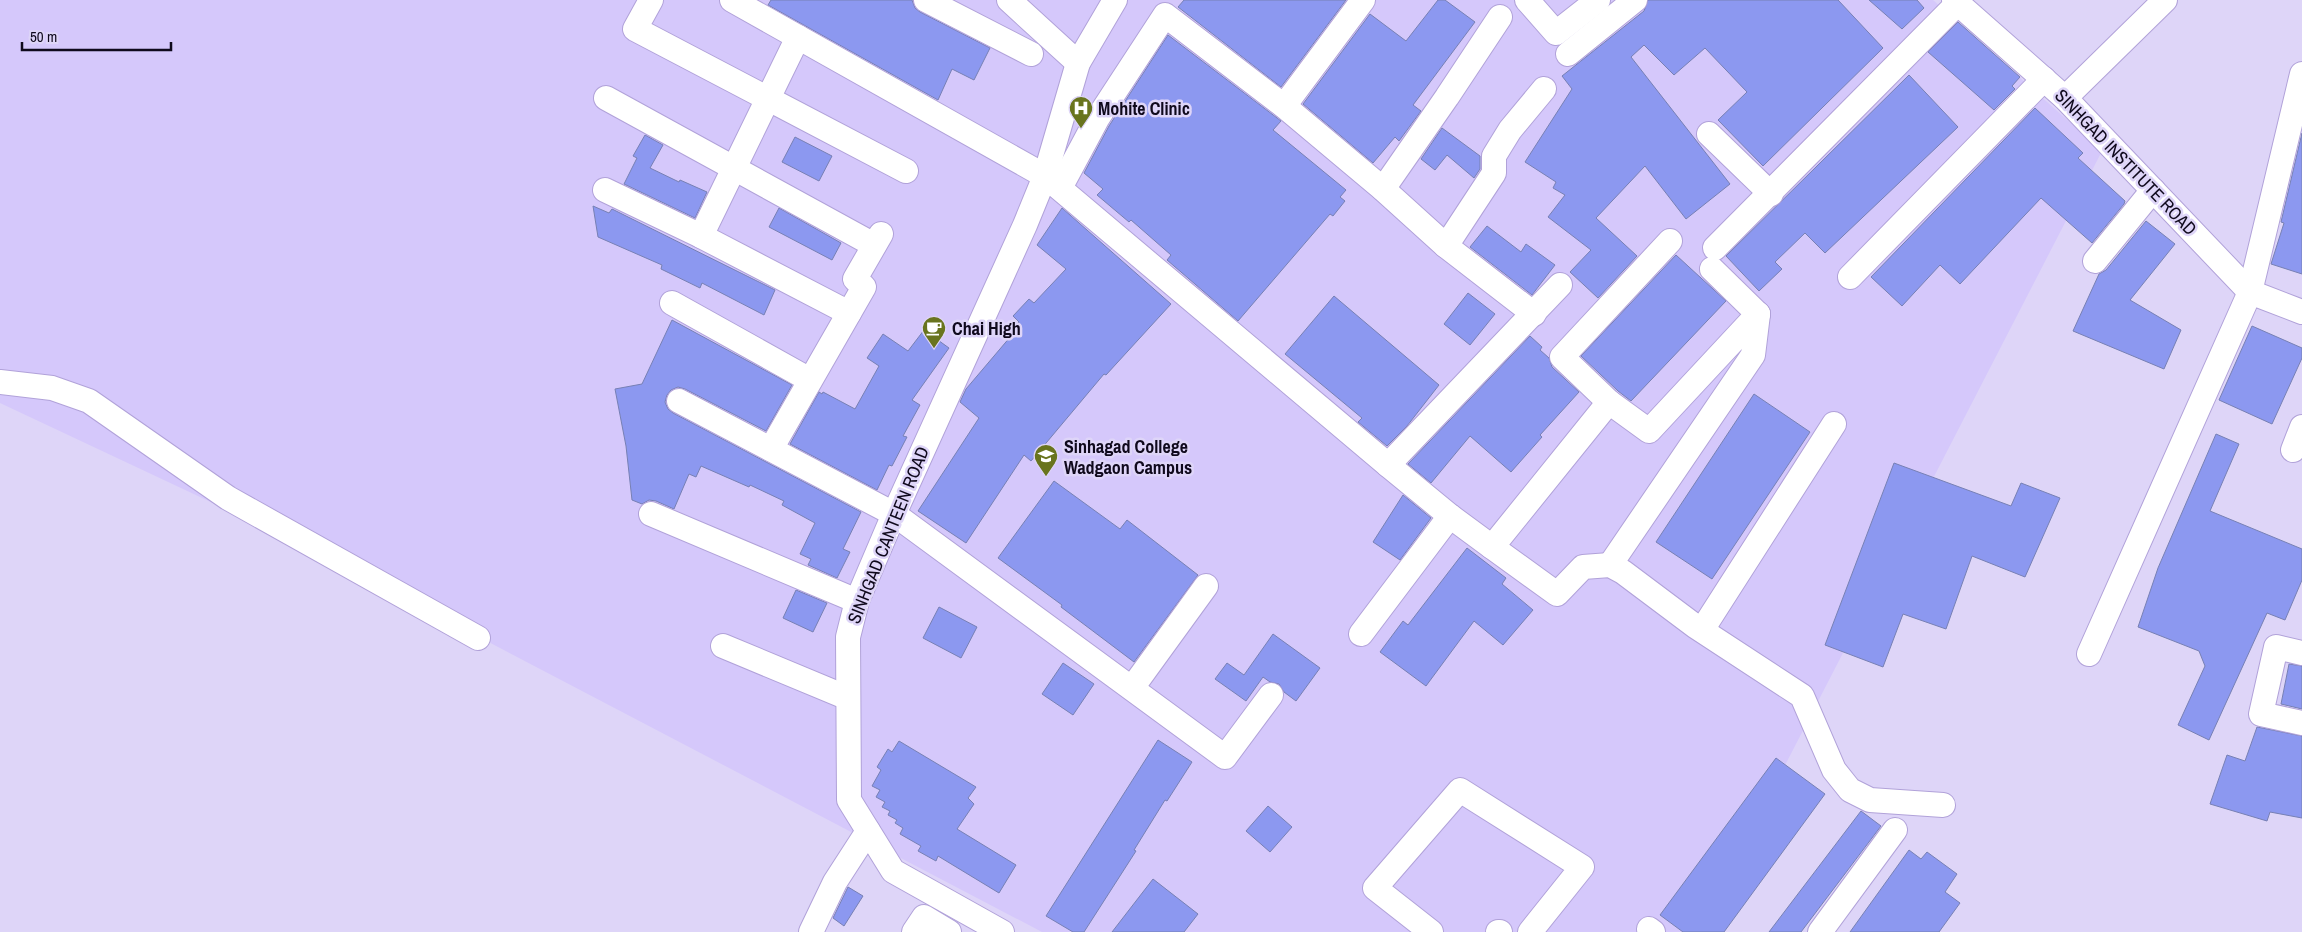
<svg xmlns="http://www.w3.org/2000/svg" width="2302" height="932" font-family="'Archivo Narrow',sans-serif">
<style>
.built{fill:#d5c8fb}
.building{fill:#8c98f0;stroke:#7780b4}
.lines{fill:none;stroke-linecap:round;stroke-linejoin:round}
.minor-casing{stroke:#b1a2d9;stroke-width:26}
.minor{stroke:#fff;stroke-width:24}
.labels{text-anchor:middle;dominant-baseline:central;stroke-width:5;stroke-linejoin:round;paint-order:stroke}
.poi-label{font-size:18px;font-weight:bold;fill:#0f091c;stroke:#ded5f8;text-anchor:start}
.street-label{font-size:18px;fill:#0f091c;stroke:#ded5f8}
</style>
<rect width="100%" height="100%" fill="#ded5f8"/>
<polygon class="built" points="0,0 1933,0 2102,151 1699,932 1042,932 315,551 0,403"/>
<g class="building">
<polygon points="771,0 912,0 915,8 920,12 990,48 974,80 952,69 938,100 768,5"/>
<polygon points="1184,0 1346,0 1281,87 1178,7"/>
<polygon points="1438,0 1445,0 1475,22 1413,105 1421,111 1399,141 1395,137 1373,163 1303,104 1370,14 1406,41"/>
<polygon points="1648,0 1838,0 1883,48 1763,166 1718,120 1747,92 1705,48 1674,75 1644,45 1631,57 1730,184 1686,219 1645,166 1596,218 1637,256 1598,298 1570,272 1591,250 1548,217 1565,195 1553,188 1556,182 1525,162 1572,89 1562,76 1644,11"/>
<polygon points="1869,0 1917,0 1924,8 1902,29"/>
<polygon points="1958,22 2020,77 2012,86 2015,89 1994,110 1928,52"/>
<polygon points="1168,35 1281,121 1273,130 1346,190 1340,197 1345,201 1333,216 1330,214 1238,321 1167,260 1171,255 1131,220 1129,222 1097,195 1103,189 1084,173 1109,126"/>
<polygon points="1909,75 1958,127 1825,253 1805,233 1775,262 1782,269 1759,291 1726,256"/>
<polygon points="2035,108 2083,153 2078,158 2125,201 2124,204 2092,243 2041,198 1960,284 1940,265 1902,306 1871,277"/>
<polygon points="1442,128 1480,156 1480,169 1474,178 1447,155 1435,170 1421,159"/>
<polygon points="2302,133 2302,274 2271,264 2284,223 2281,222"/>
<polygon points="645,135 663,145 650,168 679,182 680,180 707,192 695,218 624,184 637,158 633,156"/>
<polygon points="795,137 832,156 819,181 782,162"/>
<polygon points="593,206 609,213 612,209 775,290 764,315 702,283 700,288 661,269 662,265 598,237"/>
<polygon points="779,208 841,243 832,260 769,227"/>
<polygon points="1062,208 1171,304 1106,375 1104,374 1031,461 1024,455 966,543 918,511 979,418 960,402 966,389 1011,336 1008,334 1019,322 1013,316 1029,299 1034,303 1066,269 1037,245"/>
<polygon points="2146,221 2175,244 2130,300 2181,330 2164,369 2073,331 2099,274 2106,270"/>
<polygon points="1487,226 1521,252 1526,244 1555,265 1532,295 1470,247"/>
<polygon points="1676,255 1726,301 1631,401 1618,391 1581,356"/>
<polygon points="1468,293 1495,314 1470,345 1444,324"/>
<polygon points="1334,296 1439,385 1407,426 1387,446 1358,422 1362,418 1285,354"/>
<polygon points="672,320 792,385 766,431 685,389 678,387 671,390 667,395 665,402 668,409 673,413 861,512 843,549 850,552 837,578 808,565 811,559 800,554 815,523 782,505 784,501 750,485 749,487 701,466 696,477 689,474 674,509 656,501 649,500 642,504 632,500 626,446 615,389 642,384"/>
<polygon points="2252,326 2302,348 2302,358 2272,424 2219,400"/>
<polygon points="924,330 949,348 912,400 920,405 903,436 907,437 892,466 889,465 877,490 790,444 819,392 822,394 823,392 855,409 879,366 867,358 883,334 908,351"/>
<polygon points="1530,336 1542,347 1540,350 1549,358 1552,367 1579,392 1540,435 1542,437 1511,472 1470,436 1431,483 1408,464"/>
<polygon points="1754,394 1810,432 1712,579 1656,542"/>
<polygon points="2216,434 2239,444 2210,511 2302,549 2302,580 2285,620 2267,613 2209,740 2178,725 2205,666 2199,651 2138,627 2158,568"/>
<polygon points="1894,463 2011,506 2021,483 2060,498 2025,577 1972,556 1946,629 1903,614 1883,667 1825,645"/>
<polygon points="1054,481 1120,529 1127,520 1198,575 1134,662 1061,607 1062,605 998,558"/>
<polygon points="1403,495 1431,518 1400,560 1373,542"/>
<polygon points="1467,548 1506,578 1502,584 1533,610 1503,645 1474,621 1426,686 1380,652 1403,621 1408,625"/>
<polygon points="796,590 827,603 813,632 783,618"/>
<polygon points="939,607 977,627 961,658 923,638"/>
<polygon points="1273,634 1320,668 1296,701 1284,692 1279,684 1270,682 1263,677 1246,701 1215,679 1227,663 1244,675"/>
<polygon points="1063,663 1094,684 1073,715 1042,694"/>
<polygon points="2289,664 2302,666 2302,709 2281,704"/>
<polygon points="2257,727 2302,736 2302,818 2270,812 2267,821 2210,804 2227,755 2245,761"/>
<polygon points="1158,740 1192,762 1167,801 1165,800 1134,850 1136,851 1084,932 1073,932 1046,916"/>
<polygon points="899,741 976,787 968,798 974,804 957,829 1016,865 999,893 938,856 936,861 918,851 921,846 900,834 903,828 895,823 897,820 888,815 890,811 882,807 885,802 876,797 880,790 872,786 881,770 877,767 888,749 892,752"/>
<polygon points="1776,758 1825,794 1724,932 1683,932 1660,915"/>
<polygon points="1268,806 1292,827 1270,852 1246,831"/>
<polygon points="1861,811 1881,826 1875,834 1801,932 1769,932"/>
<polygon points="1909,850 1921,859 1927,852 1957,874 1945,892 1960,903 1939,932 1850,932"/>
<polygon points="1153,879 1198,914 1184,932 1112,932"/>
<polygon points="848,887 863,896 844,926 833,918"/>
</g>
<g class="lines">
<g class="minor-casing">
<g id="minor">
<polyline points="651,0 635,29 906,171"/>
<polyline points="732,0 1045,176 1388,465 1450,516 1492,547 1609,402 1649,431 1758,314"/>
<polyline points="926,0 1031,54"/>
<polyline points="1009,0 1078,63"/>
<polyline points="1527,0 1556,33 1598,0"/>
<polyline points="1954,0 2065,98 2250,292 2302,312"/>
<polyline points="1568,54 1635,0"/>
<polyline points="606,98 874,245"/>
<polyline points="2065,98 2165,0"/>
<polyline points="1284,106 1363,0"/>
<polyline points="1709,134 1771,194"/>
<polyline points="1060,188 1097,119 1165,15 1284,106 1383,189 1446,246 1534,314"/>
<polyline points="1383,189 1447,97 1500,17"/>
<polyline points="605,190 701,236 798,37"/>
<polyline points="701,236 849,313"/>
<polyline points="1446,246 1494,173 1494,156 1510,130 1544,89"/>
<polyline points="1715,248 1958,3"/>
<polyline points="2095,261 2153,190"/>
<polyline points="1712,269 1758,314"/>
<polyline points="1850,277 2044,79"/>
<polyline points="672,303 810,380"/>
<polyline points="0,382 52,388 89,401 228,498 478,638"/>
<polyline points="679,401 894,514 1225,757 1271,695"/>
<polyline points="1609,402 1562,357 1670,241"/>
<polyline points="771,449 864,287 855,279 881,234"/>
<polyline points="2293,450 2302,427"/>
<polyline points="1388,465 1560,285"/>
<polyline points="651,514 857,601"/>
<polyline points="1492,547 1557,594 1583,567 1610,565 1623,572 1695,626 1802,696 1834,770 1850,790 1870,800 1943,805"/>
<polyline points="1610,565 1753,355 1758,314"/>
<polyline points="1702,630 1834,424"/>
<polyline points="1361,634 1450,516"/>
<polyline points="723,646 848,698"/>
<polyline points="2302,653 2276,647 2261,714 2302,723"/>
<polyline points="2089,654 2250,292 2302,74"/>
<polyline points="1132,688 1206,586"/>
<polyline points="1649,929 1653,932"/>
<polyline points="811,932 835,882 868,831"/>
<polyline points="914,932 924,917 949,932"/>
<polyline points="1002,932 893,871 849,800 848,637 857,601 894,514 1025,225 1045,176 1078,63 1115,0"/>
<polyline points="1431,932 1375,888 1460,790 1582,867 1530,932"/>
<polyline points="1498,932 1500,932"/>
<polyline points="1820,932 1895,830"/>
</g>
</g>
<use href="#minor" class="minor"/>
</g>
<defs>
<g id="hospital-pin" transform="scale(1.25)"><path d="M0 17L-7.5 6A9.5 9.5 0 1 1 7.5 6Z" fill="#69741e" stroke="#ded5f8"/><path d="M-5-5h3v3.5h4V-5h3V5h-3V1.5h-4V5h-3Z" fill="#fff"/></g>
<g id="cafe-pin" transform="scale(1.25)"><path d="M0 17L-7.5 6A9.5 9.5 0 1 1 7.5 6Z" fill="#69741e" stroke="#ded5f8"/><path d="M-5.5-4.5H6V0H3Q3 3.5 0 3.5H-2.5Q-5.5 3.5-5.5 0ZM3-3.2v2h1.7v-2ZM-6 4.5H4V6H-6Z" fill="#fff"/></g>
<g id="university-pin" transform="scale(1.25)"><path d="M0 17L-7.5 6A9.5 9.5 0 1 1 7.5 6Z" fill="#69741e" stroke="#ded5f8"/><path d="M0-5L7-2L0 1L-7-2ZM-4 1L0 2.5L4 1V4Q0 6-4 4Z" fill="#fff"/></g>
</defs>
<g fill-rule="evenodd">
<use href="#hospital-pin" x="1081" y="108"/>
<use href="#cafe-pin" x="934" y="328"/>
<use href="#university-pin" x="1046" y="456"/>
</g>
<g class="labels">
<g class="poi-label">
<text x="1098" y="108">Mohite Clinic</text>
<text x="952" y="328">Chai High</text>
<text x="1064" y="446">Sinhagad College<tspan x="1064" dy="21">Wadgaon Campus</tspan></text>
</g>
<g class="street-label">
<text transform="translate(2126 162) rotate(46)">SINHGAD INSTITUTE ROAD</text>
<text transform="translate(888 535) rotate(-68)">SINHGAD CANTEEN ROAD</text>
</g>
</g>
<path d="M22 42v8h149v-8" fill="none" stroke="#0f091c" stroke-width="2.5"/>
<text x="30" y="42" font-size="15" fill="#0f091c" stroke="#ded5f8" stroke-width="4" paint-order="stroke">50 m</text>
</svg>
